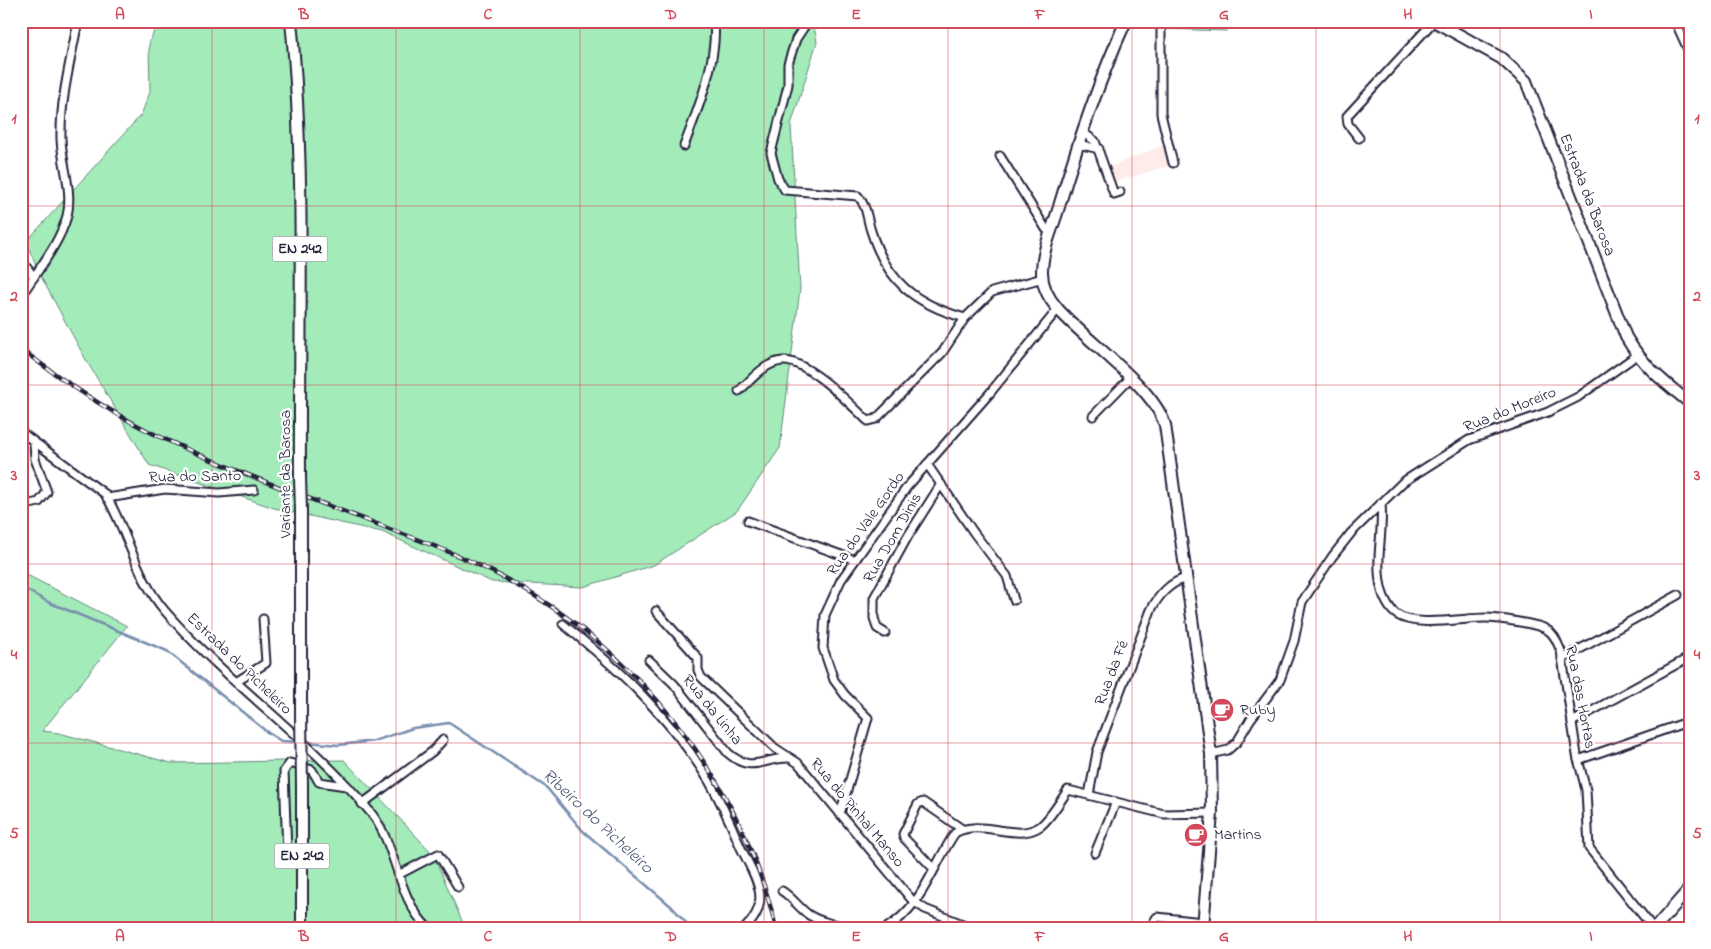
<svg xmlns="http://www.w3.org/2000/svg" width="1711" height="949" font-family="'Indie Flower',sans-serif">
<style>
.built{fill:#feecea}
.green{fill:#a3ecba;stroke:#62877a}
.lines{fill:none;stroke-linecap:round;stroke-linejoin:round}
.stream{stroke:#778dad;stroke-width:2.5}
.street-casing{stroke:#22223b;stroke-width:11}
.secondary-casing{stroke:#22223b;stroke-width:14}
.primary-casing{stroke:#22223b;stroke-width:14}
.street{stroke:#fff;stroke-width:7}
.secondary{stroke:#fff;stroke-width:10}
.primary{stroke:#fff;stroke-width:10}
.rail-casing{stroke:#22223b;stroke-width:4.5}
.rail{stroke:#fff;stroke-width:2.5;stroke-dasharray:8;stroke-linecap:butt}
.primary-bridge-casing{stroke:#22223b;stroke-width:14;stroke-linecap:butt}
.primary-bridge{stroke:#fff;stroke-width:10}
.grid{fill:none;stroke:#d1495b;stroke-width:1;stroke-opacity:0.55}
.labels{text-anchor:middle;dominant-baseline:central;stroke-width:4.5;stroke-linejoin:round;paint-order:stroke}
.shield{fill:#fff;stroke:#646476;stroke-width:1}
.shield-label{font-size:15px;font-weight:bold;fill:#22223b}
.street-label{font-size:16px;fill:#22223b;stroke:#fff}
.poi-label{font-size:16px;fill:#22223b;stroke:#fff;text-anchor:start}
.water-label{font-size:18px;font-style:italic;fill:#4d5874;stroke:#fff}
.neatline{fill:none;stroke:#d1495b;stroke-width:2}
.grid-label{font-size:16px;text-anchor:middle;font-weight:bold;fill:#d1495b}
</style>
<rect width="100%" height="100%" fill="#fff"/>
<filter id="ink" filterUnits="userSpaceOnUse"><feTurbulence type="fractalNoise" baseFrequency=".02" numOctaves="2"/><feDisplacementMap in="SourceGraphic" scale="10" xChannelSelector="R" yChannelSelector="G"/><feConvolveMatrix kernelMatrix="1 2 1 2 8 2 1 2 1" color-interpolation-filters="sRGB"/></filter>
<g filter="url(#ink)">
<polygon class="built" points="1164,145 1168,166 1114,182 1109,167"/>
<g class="green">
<polygon points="158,21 813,21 817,42 791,125 800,289 780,448 737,511 654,565 583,587 492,582 382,532 274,508 149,465 86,360 39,273 26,242 141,115 150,92 149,44"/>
<polygon points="1165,21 1236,21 1227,31 1164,29"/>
<polygon points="21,572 127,626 42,731 59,733 171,763 344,760 433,854 465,928 21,928"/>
</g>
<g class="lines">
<g class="stream">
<polyline points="21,587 48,602 167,651 267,732 281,741 299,742"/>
<polyline points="307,742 338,745 374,741 413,728 449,723 546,787 583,831 672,907 691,928"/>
</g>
<g class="street-casing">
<g id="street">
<path d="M808,21L796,39L788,64V85L771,153L778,179L785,190L858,196C867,206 867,219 871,231C887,282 915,304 965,318"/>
<polyline points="1161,21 1161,114 1173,163"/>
<polyline points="1675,21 1690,54"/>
<polyline points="581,22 582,21"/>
<polyline points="1082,132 1095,141 1114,194 1120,192"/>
<polyline points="1359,138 1348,124 1347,116 1434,21"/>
<polyline points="1078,144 1099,149"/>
<path d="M684,146C698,109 718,60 714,21"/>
<polyline points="1000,156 1046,229 1052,232"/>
<polyline points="21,260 34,277"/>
<path d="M21,296C37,271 59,245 67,216C73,191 62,164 61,139C60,100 71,59 78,21"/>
<path d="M739,391C751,380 765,362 783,361C808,360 851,405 868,421L876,419L942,353L965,318L992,292L1043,278"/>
<polyline points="1093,416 1130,378"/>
<path d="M21,432L105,494C128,531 135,576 165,611C228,684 310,738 371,813C398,847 396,897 428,928"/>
<polyline points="927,464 974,533 1007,576 1014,600"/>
<polyline points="107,498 165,489 219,493 254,490"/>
<path d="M1381,503C1384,532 1374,562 1382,591C1384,598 1389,609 1396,614C1414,628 1463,618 1486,618C1498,618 1537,624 1546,629C1555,634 1557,643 1561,651L1577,755L1586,790L1589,848L1653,928"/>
<polyline points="21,506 39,502 47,492 35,459 34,443"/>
<polyline points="748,521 855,560"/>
<polyline points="656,611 698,658 698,670 701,677 775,748 798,763 912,900 925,909 973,928"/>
<path d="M563,624C619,669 672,719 709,781C721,802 731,824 740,846C754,876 774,901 745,928"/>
<polyline points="885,633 877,628 874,618 874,598 908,536 941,484"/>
<polyline points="1562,659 1678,595"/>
<path d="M649,660L674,684L728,753C752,774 762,758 789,758"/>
<polyline points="236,682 266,663 263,619"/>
<polyline points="1572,722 1690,657"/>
<polyline points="1211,754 1228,750 1237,742 1250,720 1280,680 1294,641 1302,602 1332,557 1351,533 1403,482 1469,440 1548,412 1578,397 1637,355"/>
<polyline points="1578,760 1690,721"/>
<path d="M1089,795L1097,752L1151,610C1158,596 1171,581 1187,578"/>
<polyline points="362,804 433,751 443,740"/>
<polyline points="840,814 868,718 845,695 834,680 823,648 825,615 841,580 907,487 990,393 1058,309"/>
<polyline points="287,853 284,771 290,763 312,770 319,782 346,786"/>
<polyline points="1095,853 1116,802"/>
<polyline points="934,869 904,838 903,834 918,804 923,802 962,829"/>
<polyline points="398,875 438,854 458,887"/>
<path d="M782,891C792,897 799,908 809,915C822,923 838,925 853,928"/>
<path d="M886,928C922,908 933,865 955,833C981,818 1016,842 1039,827C1048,822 1061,800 1068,790L1164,814L1212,813"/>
<polyline points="1150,928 1157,917 1203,922"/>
</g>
</g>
<g class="secondary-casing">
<g id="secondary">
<path d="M1126,21C1098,82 1077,145 1058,210C1052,230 1042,251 1042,272C1042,286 1049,299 1058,309C1087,342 1153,386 1165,425L1211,754L1212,813L1203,928"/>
<path d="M1434,21L1501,58L1526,81L1626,337C1642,365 1665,383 1690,403"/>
<polyline points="1655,928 1690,888"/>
</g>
</g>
<g class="primary-casing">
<g id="primary">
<path d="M291,21C306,172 299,325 300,477"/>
<polyline points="301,511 301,715"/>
<polyline points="302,785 302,928"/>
</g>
</g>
<use href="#street" class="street"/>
<use href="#secondary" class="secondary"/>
<use href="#primary" class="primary"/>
<g class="rail-casing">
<path id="rail" d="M21,349C67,384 116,417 169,441C240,474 314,500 387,528C427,543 468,558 506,579C639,651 741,781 776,928"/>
</g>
<use href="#rail" class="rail"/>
<g class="primary-bridge-casing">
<g id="primary-bridge">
<polyline points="300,477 301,511"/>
<polyline points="301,715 302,785"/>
</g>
</g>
<use href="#primary-bridge" class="primary-bridge"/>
</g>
</g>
<path class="grid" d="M212,21V928M396,21V928M580,21V928M764,21V928M948,21V928M1132,21V928M1316,21V928M1500,21V928M21,206H1690M21,385H1690M21,564H1690M21,743H1690"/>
<defs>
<g id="cafe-disc" transform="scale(1.25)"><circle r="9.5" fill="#d1495b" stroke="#fff"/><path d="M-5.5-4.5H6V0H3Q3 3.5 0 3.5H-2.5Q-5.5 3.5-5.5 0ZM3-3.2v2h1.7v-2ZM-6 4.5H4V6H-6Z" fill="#fff"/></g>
</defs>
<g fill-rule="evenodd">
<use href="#cafe-disc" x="1222" y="710"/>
<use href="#cafe-disc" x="1196" y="835"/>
</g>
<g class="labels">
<g class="shield">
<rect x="272.5" y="236.5" width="55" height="25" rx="4"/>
<rect x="274.5" y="843.5" width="55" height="25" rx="4"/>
</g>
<g class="shield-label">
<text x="300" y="249">EN 242</text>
<text x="302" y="856">EN 242</text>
</g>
<g class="street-label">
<text transform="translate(1587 195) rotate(69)">Estrada da Barosa</text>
<text transform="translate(1510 410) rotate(-22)">Rua do Moreiro</text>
<text transform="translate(286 474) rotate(-90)">Variante da Barosa</text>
<text transform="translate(195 477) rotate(-1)">Rua do Santo</text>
<text transform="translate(866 524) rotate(-55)">Rua do Vale Gordo</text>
<text transform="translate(893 538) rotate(-60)">Rua Dom Dinis</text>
<text transform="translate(239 664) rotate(44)">Estrada do Picheleiro</text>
<text transform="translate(1112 673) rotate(-69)">Rua da Fé</text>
<text transform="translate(1580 697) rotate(79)">Rua das Hortas</text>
<text transform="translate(712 710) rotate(51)">Rua da Linha</text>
<text transform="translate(857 813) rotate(50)">Rua do Pinhal Manso</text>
</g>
<g class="poi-label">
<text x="1240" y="710">Ruby</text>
<text x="1214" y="835">Martins</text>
</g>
<g class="water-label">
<text transform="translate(597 822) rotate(43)">Ribeiro do Picheleiro</text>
</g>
</g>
<rect width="1711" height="949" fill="none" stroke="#fff" stroke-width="55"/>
<rect x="28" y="28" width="1656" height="894" class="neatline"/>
<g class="grid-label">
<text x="120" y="19">A</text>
<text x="304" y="19">B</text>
<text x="488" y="19">C</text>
<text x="671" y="19">D</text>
<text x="856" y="19">E</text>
<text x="1040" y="19">F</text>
<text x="1224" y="19">G</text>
<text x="1408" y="19">H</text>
<text x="1591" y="19">I</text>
<text x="14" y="123">1</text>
<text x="1697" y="123">1</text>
<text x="14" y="301">2</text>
<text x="1697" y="301">2</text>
<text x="14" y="480">3</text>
<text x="1697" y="480">3</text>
<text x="14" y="659">4</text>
<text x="1697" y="659">4</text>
<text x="14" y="838">5</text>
<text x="1697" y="838">5</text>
<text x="120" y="941">A</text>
<text x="304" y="941">B</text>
<text x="488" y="941">C</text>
<text x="671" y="941">D</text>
<text x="856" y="941">E</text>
<text x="1040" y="941">F</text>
<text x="1224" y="941">G</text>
<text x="1408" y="941">H</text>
<text x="1591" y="941">I</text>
</g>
</svg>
